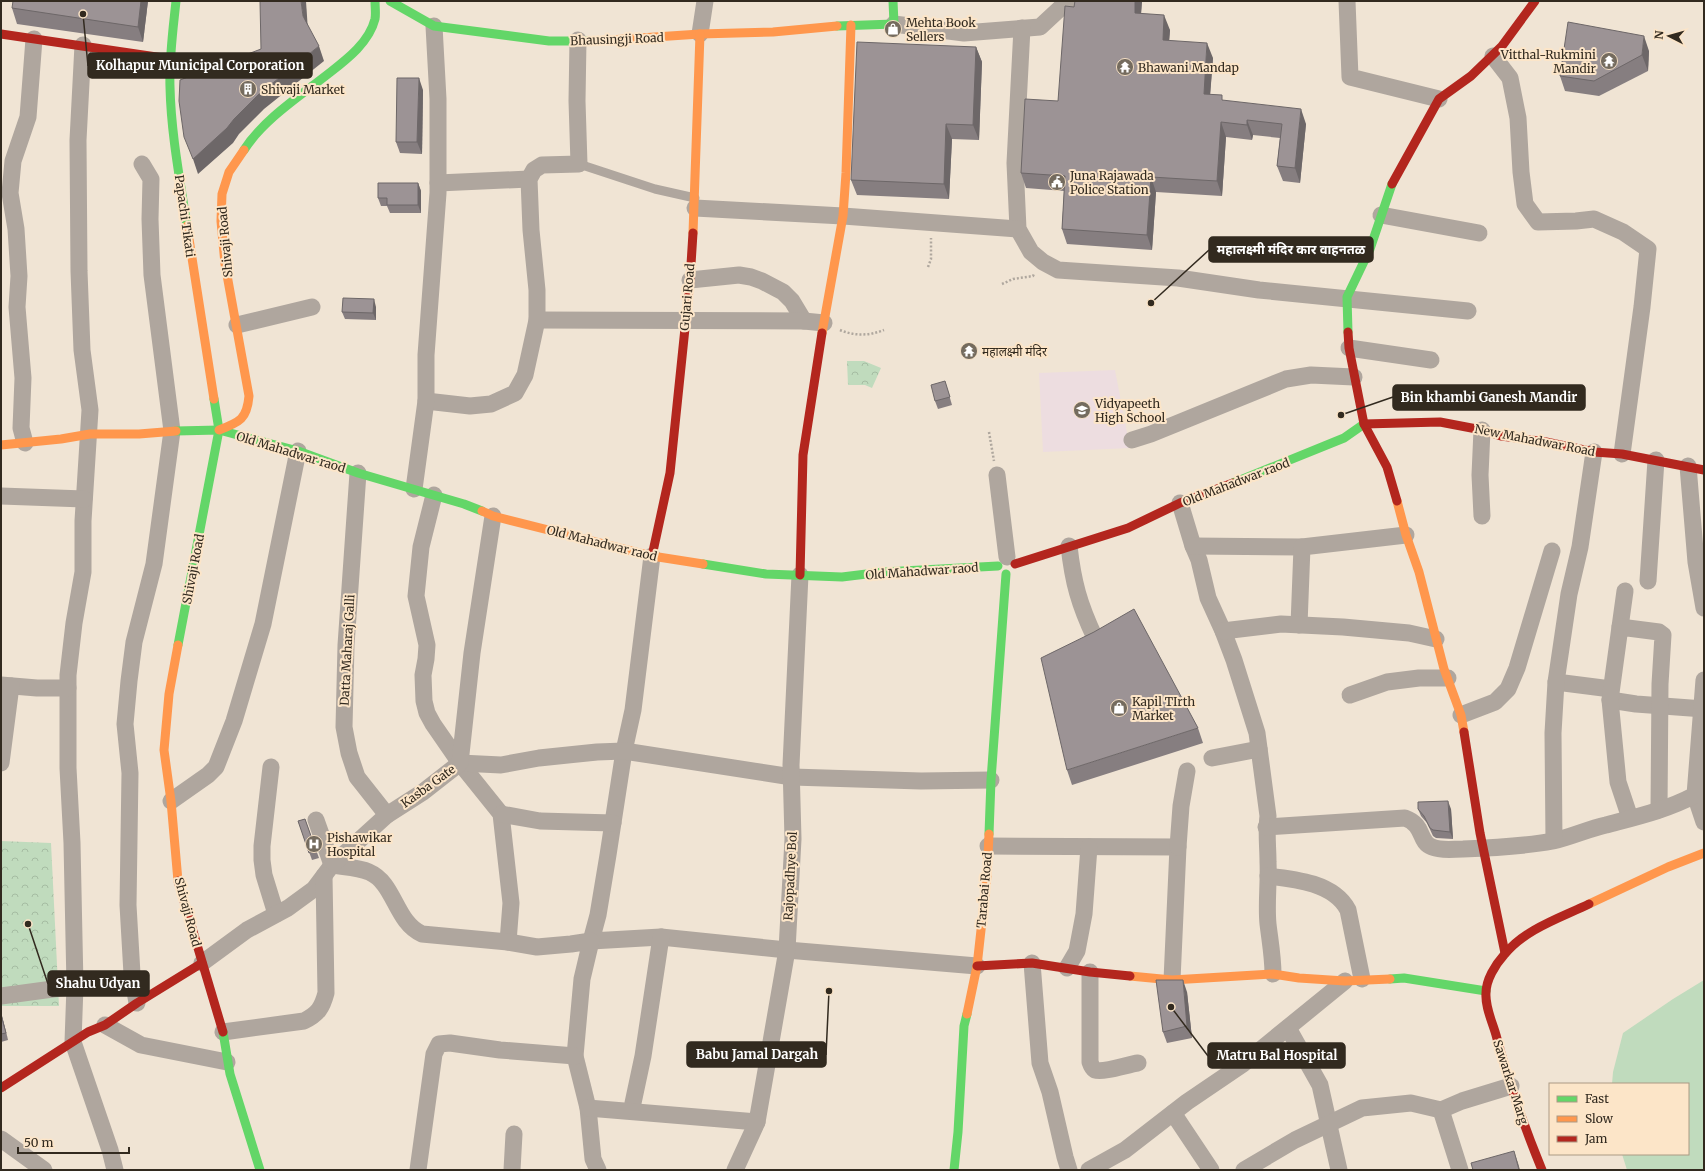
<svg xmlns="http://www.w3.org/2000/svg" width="1705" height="1171" font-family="Merriweather,'Noto Sans Devanagari',serif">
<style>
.education{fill:#eddde0}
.grass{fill:#c0dbbd}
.park{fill:url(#park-crowns)}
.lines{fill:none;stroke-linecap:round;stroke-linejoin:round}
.path{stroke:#afa79e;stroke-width:2.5;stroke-dasharray:2 2;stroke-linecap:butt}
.lane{stroke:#afa69e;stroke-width:9}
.street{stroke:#afa69e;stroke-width:17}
.fast{stroke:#63d668;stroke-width:9}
.slow{stroke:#ff974d;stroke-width:9}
.jam{stroke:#b3261e;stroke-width:9}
.wall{fill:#867e80}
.shaded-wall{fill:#6d6768}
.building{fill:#9c9395;stroke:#6d6768}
.labels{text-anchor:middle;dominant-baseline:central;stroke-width:4;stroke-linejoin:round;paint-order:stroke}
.poi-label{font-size:12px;fill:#322a1f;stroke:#fce5c8;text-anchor:start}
.street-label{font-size:12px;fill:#322a1f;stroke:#fce5c8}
.leader{fill:none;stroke:#322a1f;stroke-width:1.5}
.callout-dot{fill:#322a1f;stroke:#fce5c8;stroke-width:1.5}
.callout{fill:#322a1f;stroke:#322a1f;stroke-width:1.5}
.callout-label{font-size:13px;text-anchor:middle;font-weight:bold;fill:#fff}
</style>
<defs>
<pattern id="park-crowns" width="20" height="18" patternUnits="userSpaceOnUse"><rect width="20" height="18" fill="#c0dbbd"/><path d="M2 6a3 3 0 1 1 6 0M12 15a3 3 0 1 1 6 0" fill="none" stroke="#a5bca2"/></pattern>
</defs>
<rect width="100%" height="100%" fill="#f0e4d4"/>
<polygon class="education" points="1115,370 1130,448 1043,452 1039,373"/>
<polygon class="grass" points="1704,980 1704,1170 1627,1170 1622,1154 1688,1154 1688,1084 1612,1084 1613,1072 1623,1033 1673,999"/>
<g class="park">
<polygon points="847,361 864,361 881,368 872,388 865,385 848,385"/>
<polygon points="1,841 51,843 59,1006 1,1006"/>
</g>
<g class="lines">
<g class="path">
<polyline points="928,267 931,259 931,238"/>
<polyline points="1002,284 1013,279 1033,276 1034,274"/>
<path d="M840,330C854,336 869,336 884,330"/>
<polyline points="989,432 994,461"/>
</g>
<polyline class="lane" points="579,164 655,189 695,198"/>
<g class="street">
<polyline points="1347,1 1350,77 1439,99"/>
<polyline points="894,24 964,33 1040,27 1068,1"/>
<polyline points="1022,28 1015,163 1018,229 1031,252 1043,262 1058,270 1178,278 1259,290 1468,311"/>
<polyline points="700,34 705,1"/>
<polyline points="83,45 78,140 79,271 82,350 90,410 83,521 83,572 74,623 68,675 68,768 72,843 75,986 73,1042 110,1150 115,1170"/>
<polyline points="1493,56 1510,78 1518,118 1521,172 1525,204 1538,222 1576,221 1594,219 1623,232 1648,249 1642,307 1622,454"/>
<polyline points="438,183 529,179"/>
<polyline points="695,208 843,216 1018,229"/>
<polyline points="1381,215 1479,233"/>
<polyline points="690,280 739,275 751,277 762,281 783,292 792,301 804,321"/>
<polyline points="537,320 804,321 824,323"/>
<polyline points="237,325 312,307"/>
<polyline points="1349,348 1431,360"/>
<polyline points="426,401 470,406 491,404 515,393 525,375 537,320 537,290 531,230 529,179 534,170 542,165 579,164 577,101 578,40"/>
<polyline points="1132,440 1151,434 1286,379 1311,375 1354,377"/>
<polyline points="25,443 21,428 23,378 17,307 19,276 16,229 10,193 13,161 28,117 34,39"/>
<polyline points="1688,466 1696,562 1704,608"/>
<polyline points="358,473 346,645 344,727 349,753 357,777 387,815"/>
<polyline points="997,475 1007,557"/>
<polyline points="414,489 426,401 426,355 438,193 438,99 434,26"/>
<polyline points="434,495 421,547 416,596 427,645 426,659 423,675 424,701 427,713 433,724 460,763 501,814 511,903 508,942"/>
<polyline points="1,496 84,499"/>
<path d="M1180,503L1193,546L1199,560L1208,598L1223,631L1234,660L1257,733L1268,816C1266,832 1268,847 1268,862C1269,883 1266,904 1268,924C1270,941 1273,957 1273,974"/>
<polyline points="1482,516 1480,475 1482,430"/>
<path d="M1069,546C1073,582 1079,604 1095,638"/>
<polyline points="1193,546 1302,547"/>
<polyline points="652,556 633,710 624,751 608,855 598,915 591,941 661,937 787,950 977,966"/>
<polyline points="1648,581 1656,460"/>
<polyline points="1299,625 1302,547 1406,535"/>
<polyline points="1620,627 1625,591"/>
<polyline points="1223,631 1281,624 1343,627 1409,633 1436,639"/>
<polyline points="1556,682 1611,689"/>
<polyline points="1,685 37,688 68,688"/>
<polyline points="1350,695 1387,682 1419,678 1448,678"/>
<polyline points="1610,700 1636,704 1704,709"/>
<polyline points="1461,715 1495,702 1508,689 1517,668 1552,551"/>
<polyline points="1212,758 1259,749"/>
<polyline points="1,763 11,686"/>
<polyline points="460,763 501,765 539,758 597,752 624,751 792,777 921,781 991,780"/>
<polyline points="271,767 262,846 262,860 264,875 276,914"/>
<polyline points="1695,795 1704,822"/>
<polyline points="171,801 208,775 216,767 234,721 263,624 298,451"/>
<polyline points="501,814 540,821 613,823"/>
<polyline points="1630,818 1618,782 1610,700 1620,627 1659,632 1663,635 1660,684 1659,810"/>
<path d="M316,820L332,865C343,867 358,867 369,872C395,883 395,922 422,934L508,942L537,947L571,944L591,941L582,979L575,1056L588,1108L593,1159L598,1170"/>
<path d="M1266,827L1405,818C1425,825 1418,842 1432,847C1441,851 1453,849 1463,849C1491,848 1526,846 1553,841C1571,837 1588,829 1606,825C1636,817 1667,810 1695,795L1704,680"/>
<polyline points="1554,840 1553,733 1556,682 1569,594 1580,547 1594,452"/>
<polyline points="988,846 1178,847 1172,980"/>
<polyline points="1178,847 1181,806 1187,771"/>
<path d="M1268,876C1295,879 1334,883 1348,910L1362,979"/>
<polyline points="202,963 247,930 288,908 314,889 332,865 387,815 423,792 460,763 472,653 493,516"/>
<polyline points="1032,963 1040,1063 1050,1092 1065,1157 1069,1170"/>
<polyline points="1067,968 1077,951 1084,914 1089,847"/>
<path d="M1090,972V1062C1091,1065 1092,1068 1095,1070C1103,1073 1129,1064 1138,1063"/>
<polyline points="1,996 75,986"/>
<polyline points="137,1003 132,974 128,905 130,773 125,724 129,681 134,642 154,564 172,431 152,275 150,219 151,179 142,164"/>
<polyline points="105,1025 141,1045 227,1062"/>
<polyline points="1288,1028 1320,1085 1339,1170"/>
<path d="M223,1032L304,1021C318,1014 322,1008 326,993L324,876"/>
<polyline points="633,1103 643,1056 661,937"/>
<polyline points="588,1108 757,1122"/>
<polyline points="1173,1113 1211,1170"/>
<polyline points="1,1139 44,1170"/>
<polyline points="418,1170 434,1054 439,1044 450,1043 500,1050 575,1056"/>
<polyline points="512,1170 514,1134"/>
<polyline points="735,1170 757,1122 787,950 793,839 791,765 800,575"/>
<polyline points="1089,1170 1125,1150 1187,1102 1243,1064 1345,981"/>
<polyline points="1244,1170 1295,1140 1362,1108 1411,1103 1441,1110"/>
<polyline points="1460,1170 1441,1110 1462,1101 1511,1086"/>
</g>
<g class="fast">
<path d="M176,1C173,30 169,58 170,87C171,133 180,180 187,226"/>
<polyline points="390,1 434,26 549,41 595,41"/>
<polyline points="837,26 894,24 893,1"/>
<path d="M244,150C263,120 300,96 328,74C346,60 369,43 375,19C376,14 375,7 375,1"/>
<polyline points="1348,332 1347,297 1370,249 1392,184"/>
<polyline points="176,431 219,430 298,451 358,473 464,504 482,511"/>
<polyline points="1233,483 1344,438 1364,424"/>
<polyline points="703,564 766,574 842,577 883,572 998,566"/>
<polyline points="178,645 219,430 214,399"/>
<polyline points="989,834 991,780 1006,574"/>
<polyline points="1390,979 1404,978 1486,991"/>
<polyline points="223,1032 230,1074 260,1170"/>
<polyline points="954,1170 958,1132 964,1026 967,1014"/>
</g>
<g class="slow">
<polyline points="595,41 700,34 773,32 837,26"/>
<polyline points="187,226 214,399"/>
<polyline points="693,233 700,34"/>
<polyline points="822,333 843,216 846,173 851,25"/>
<path d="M219,430C240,422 247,419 249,396L225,264L221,221L222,194L229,172L244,150"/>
<polyline points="1,445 61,439 90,434 139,434 176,431"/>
<polyline points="1397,501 1406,535 1419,572 1444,669 1461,715 1464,732"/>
<polyline points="482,511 493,516 652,556 703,564"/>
<polyline points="178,881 171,801 164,750 169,694 178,645"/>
<polyline points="1589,904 1668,867 1704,853"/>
<polyline points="1130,976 1172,980 1273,974 1299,978 1345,981 1390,979"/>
<polyline points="967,1014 977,966 987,876 989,834"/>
</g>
<g class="jam">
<polyline points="1,34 170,59"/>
<polyline points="1392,184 1439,99 1471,76 1502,46 1535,1"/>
<polyline points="1348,332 1349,348 1364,424 1387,467 1397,501"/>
<polyline points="1364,424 1440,422 1482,430 1501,436 1546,442 1594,452 1622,454 1704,470"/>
<polyline points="652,556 670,473 690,280 693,233"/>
<polyline points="1015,564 1128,528 1180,503 1233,483"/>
<polyline points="800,575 803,455 822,333"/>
<polyline points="1464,732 1480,833 1505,953"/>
<polyline points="178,881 223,1032"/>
<polyline points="977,966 1032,963 1090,972 1130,976"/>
<polyline points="1,1088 88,1032 105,1025 137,1003 202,963"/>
<path d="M1542,1170C1524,1126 1508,1081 1496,1035C1492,1021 1485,1007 1486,993C1486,980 1495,965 1504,955C1525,929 1560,918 1589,904"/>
</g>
</g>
<g class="wall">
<polygon points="148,1 143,42 17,24 12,8"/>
<polygon points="1075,1 1142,1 1141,13 1170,30 1169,41 1213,58 1210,95 1224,101 1306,124 1300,183 1283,181 1277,166 1280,138 1253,135 1252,140 1226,137 1222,196 1156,192 1152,250 1067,244 1062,229 1064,191 1026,188 1021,173 1058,101"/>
<polygon points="976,47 982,62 979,140 952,139 949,199 857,195 851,180"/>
<polygon points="1649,51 1648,71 1599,96 1565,91 1560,76"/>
<polygon points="423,90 422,154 400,153 396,142"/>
<polygon points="418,183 421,191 421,213 390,213 387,206 381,206 378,198"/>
<polygon points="376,307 376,320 345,319 342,312"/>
<polygon points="945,381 952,405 938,409 935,401"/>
<polygon points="1198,728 1203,743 1072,785 1067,770"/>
<polygon points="1418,809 1451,809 1453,839 1436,838 1433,836 1427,823 1421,816"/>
<polygon points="305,819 319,858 312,860 298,821"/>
<polygon points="1187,992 1192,1038 1167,1043 1163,1032"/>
<polygon points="1,1012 8,1040 1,1042"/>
</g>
<g class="shaded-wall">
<polygon points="141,1 148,1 143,42 138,27"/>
<polygon points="301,1 306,1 308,31 303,16"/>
<polygon points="1135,1 1142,1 1140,28 1135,13"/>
<polygon points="1164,15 1170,30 1168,55 1163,40"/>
<polygon points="1644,36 1649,51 1648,71 1642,55"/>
<polygon points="1207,43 1213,58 1209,109 1204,94"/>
<polygon points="319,46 324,61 264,109 239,134 233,143 198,174 193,159 259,94"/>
<polygon points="976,47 982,62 979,140 973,125"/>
<polygon points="419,78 423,90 422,154 417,142"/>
<polygon points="1301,109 1306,124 1300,183 1295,168"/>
<polygon points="1247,120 1253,135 1252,140 1247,125"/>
<polygon points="1221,122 1226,137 1222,196 1217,181"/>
<polygon points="946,124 952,139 949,199 944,184"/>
<polygon points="1151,177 1156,192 1152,250 1147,235"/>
<polygon points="418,183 421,191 421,213 418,205"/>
<polygon points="374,299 376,307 376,320 373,313"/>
<polygon points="1448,801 1451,809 1453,839 1450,832"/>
<polygon points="1183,980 1187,992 1192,1038 1187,1026"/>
<polygon points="1,1012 8,1040 6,1033 1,1015"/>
<polygon points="1514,1151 1518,1163 1520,1170 1519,1170"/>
</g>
<g class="building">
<polygon points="13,1 141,1 138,27 12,8"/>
<polygon points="260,1 301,1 303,16 319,46 259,94 234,119 227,128 193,159 184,137 179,101 180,80 261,49"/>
<polygon points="1075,1 1135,1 1135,13 1164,15 1163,40 1207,43 1204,94 1222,95 1222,100 1301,109 1295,168 1277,166 1282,124 1247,120 1247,125 1221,122 1217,181 1151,177 1147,235 1062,229 1065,176 1021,173 1025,99 1058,101 1065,6 1074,7"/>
<polygon points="1568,22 1644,36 1642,55 1594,81 1560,76"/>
<polygon points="857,42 976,47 973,125 946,124 944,184 851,180"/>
<polygon points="397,78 419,78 417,142 396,142"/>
<polygon points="378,183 418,183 418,205 387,205 387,198 378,198"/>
<polygon points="343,298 374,299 373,313 342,312"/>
<polygon points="945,381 950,397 935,401 931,385"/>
<polygon points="1134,609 1198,728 1067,770 1041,658 1094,632"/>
<polygon points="1448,801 1450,832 1433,830 1430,828 1424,816 1418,809 1418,802"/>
<polygon points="305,819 316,850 309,853 298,821"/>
<polygon points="1156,980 1183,980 1187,1026 1163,1032"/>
<polygon points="1,1015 6,1033 1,1034"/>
<polygon points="1514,1151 1519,1170 1473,1170 1471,1163"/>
</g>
<defs>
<g id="shop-disc" transform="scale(0.9)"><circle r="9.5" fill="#746b5e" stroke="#fce5c8"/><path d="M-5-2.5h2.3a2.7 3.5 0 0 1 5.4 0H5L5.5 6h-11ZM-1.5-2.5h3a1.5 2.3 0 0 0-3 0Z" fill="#fff"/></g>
<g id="temple-disc" transform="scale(0.9)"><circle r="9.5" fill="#746b5e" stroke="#fce5c8"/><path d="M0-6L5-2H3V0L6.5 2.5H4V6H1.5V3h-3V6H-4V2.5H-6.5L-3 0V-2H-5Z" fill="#fff"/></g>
<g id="building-disc" transform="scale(0.9)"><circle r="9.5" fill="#746b5e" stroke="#fce5c8"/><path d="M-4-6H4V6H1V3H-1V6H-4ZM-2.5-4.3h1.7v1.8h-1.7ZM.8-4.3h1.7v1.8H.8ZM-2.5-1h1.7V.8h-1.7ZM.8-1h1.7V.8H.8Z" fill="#fff"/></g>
<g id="civic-disc" transform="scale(0.9)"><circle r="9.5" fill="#746b5e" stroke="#fce5c8"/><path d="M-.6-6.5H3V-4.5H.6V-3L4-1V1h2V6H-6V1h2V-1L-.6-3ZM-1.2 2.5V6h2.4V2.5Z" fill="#fff"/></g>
<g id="school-disc" transform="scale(0.9)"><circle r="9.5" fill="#746b5e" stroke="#fce5c8"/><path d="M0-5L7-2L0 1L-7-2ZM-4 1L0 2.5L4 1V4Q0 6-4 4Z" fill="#fff"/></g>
<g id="hospital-disc" transform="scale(0.9)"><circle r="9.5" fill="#746b5e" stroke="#fce5c8"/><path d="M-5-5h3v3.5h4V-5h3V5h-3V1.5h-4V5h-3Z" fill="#fff"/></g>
</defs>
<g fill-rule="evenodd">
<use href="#shop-disc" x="893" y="29"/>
<use href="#temple-disc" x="1609" y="61"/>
<use href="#temple-disc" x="1125" y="67"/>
<use href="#building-disc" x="248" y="89"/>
<use href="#civic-disc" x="1057" y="182"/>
<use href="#temple-disc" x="969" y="351"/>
<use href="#school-disc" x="1082" y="410"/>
<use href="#shop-disc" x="1119" y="708"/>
<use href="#hospital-disc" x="314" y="844"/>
</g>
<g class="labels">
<g class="poi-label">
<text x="906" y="22">Mehta Book<tspan x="906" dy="14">Sellers</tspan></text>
<text x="1596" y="54" text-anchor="end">Vitthal-Rukmini<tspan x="1596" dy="14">Mandir</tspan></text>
<text x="1138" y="67">Bhawani Mandap</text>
<text x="261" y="89">Shivaji Market</text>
<text x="1070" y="175">Juna Rajawada<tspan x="1070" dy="14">Police Station</tspan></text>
<text x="982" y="351">महालक्ष्मी मंदिर</text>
<text x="1095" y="403">Vidyapeeth<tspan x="1095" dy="14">High School</tspan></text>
<text x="1132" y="701">Kapil TIrth<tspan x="1132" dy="14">Market</tspan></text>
<text x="327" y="837">Pishawikar<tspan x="327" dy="14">Hospital</tspan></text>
</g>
<g class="street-label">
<text transform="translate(617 39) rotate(-2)">Bhausingji Road</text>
<text transform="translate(185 216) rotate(82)">Papachi Tikati</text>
<text transform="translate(225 242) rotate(-95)">Shivaji Road</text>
<text transform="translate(687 297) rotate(-85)">Gujari Road</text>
<text transform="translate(1535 440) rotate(11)">New Mahadwar Road</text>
<text transform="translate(291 452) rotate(17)">Old Mahadwar raod</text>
<text transform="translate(1236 482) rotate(-21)">Old Mahadwar raod</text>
<text transform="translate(602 543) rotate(14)">Old Mahadwar raod</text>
<text transform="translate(193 569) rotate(-79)">Shivaji Road</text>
<text transform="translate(922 571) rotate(-4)">Old Mahadwar raod</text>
<text transform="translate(347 650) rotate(-87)">Datta Maharaj Galli</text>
<text transform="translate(428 786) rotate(-36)">Kasba Gate</text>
<text transform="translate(790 876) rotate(-87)">Rajopadhye Bol</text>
<text transform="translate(984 890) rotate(-85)">Tarabai Road</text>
<text transform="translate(188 912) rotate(75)">Shivaji Road</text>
<text transform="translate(1511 1082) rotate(72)">Sawarkar Marg</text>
</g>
</g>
<path class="leader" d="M83 14L88 66M1151 303L1209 250M1341 415L1393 397M28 924L48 984M829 991L826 1055M1171 1007L1208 1056"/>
<g class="callout-dot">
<circle cx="83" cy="14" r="4"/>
<circle cx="1151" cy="303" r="4"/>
<circle cx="1341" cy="415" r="4"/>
<circle cx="28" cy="924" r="4"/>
<circle cx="829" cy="991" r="4"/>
<circle cx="1171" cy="1007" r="4"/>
</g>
<g class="callout">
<rect x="88" y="53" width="224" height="25" rx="4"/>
<rect x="1209" y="237" width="164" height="25" rx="4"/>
<rect x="1393" y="385" width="192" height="25" rx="4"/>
<rect x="48" y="971" width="101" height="25" rx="4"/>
<rect x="687" y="1042" width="139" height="25" rx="4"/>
<rect x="1208" y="1043" width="137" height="25" rx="4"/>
</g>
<g class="callout-label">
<text x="200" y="70">Kolhapur Municipal Corporation</text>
<text x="1291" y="254">महालक्ष्मी मंदिर कार वाहनतळ</text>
<text x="1489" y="402">Bin khambi Ganesh Mandir</text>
<text x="98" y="988">Shahu Udyan</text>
<text x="757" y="1059">Babu Jamal Dargah</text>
<text x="1277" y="1060">Matru Bal Hospital</text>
</g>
<rect width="1705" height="1171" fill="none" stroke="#322a1f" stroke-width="4"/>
<rect x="1549" y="1083" width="140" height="72" fill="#fce5c8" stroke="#ab9a84"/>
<rect x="1557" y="1096" width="20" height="6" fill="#63d668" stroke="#ab9a84"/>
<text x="1585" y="1103" font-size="12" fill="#322a1f">Fast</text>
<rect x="1557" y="1116" width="20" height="6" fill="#ff974d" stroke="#ab9a84"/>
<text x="1585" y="1123" font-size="12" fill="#322a1f">Slow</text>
<rect x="1557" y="1136" width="20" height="6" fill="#b3261e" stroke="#ab9a84"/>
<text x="1585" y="1143" font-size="12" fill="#322a1f">Jam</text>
<g transform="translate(1669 36) rotate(276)" stroke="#fce5c8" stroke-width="3" paint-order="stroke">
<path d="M0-3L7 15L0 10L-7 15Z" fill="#322a1f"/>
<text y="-6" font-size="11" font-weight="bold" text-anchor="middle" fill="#322a1f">N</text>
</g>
<path d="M18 1147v6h111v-6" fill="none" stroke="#322a1f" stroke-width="2"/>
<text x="24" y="1147" font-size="12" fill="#322a1f" stroke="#fce5c8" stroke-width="3" paint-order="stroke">50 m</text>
</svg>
